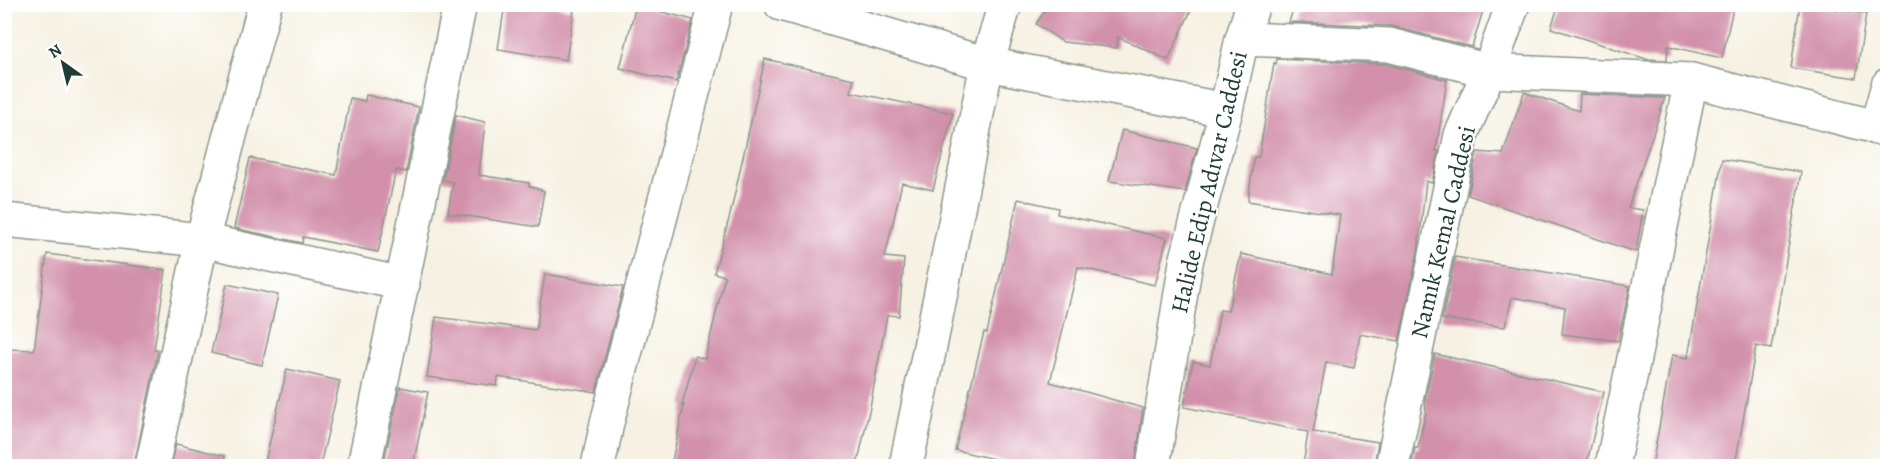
<svg xmlns="http://www.w3.org/2000/svg" width="1892" height="471" font-family="Alegreya,serif">
<style>
.building{fill:#d290aa}
.lines{fill:none;stroke-linecap:round;stroke-linejoin:round}
.minor-casing{stroke:#8a978b;stroke-width:36}
.minor{stroke:#fff;stroke-width:33}
.labels{text-anchor:middle;dominant-baseline:central;stroke-width:4.5;stroke-linejoin:round;paint-order:stroke}
.street-label{font-size:24px;fill:#1f3d34;stroke:#fff}
</style>
<rect width="100%" height="100%" fill="#fff"/>
<filter id="ink" filterUnits="userSpaceOnUse"><feTurbulence type="fractalNoise" baseFrequency=".0167" numOctaves="2"/><feDisplacementMap in="SourceGraphic" scale="12" xChannelSelector="R" yChannelSelector="G"/><feConvolveMatrix kernelMatrix="1 2 1 2 8 2 1 2 1" color-interpolation-filters="sRGB"/></filter>
<filter id="wash" filterUnits="userSpaceOnUse"><feTurbulence type="fractalNoise" baseFrequency=".008" numOctaves="4" result="noise"/><feDisplacementMap in="SourceGraphic" scale="24" xChannelSelector="R" yChannelSelector="G"/><feGaussianBlur stdDeviation="1.35" result="paint"/><feColorMatrix in="noise" values="0 0 0 0 0 0 0 0 0 0 0 0 0 0 0 0 0 1.4 0 .05"/><feComposite in="paint" operator="in"/></filter>
<g filter="url(#wash)">
<rect width="100%" height="100%" fill="#f6f1e2"/>
<g id="blocks">
<g class="building">
<polygon points="505,4 543,4 574,10 566,60 498,49"/>
<polygon points="1049,4 1194,4 1168,60 1118,37 1117,48 1063,42 1036,24"/>
<polygon points="1295,4 1485,4 1472,47 1390,26 1289,22"/>
<polygon points="1559,4 1734,4 1722,58 1668,46 1667,60 1646,59 1551,28"/>
<polygon points="1800,4 1866,14 1856,78 1791,68"/>
<polygon points="636,5 693,20 676,82 620,68"/>
<polygon points="765,59 854,79 851,92 953,113 933,190 902,183 885,257 904,259 899,316 887,315 870,407 857,466 671,466 684,405 682,405 695,356 705,359 725,276 714,273 730,215"/>
<polygon points="1277,59 1386,64 1447,80 1436,151 1439,151 1432,183 1426,181 1418,251 1399,341 1360,334 1354,368 1326,362 1313,432 1378,442 1374,466 1303,466 1308,432 1184,407 1193,361 1210,365 1220,310 1228,311 1241,254 1332,274 1340,215 1248,201 1254,157 1259,157 1274,63 1276,64"/>
<polygon points="1524,92 1579,111 1580,94 1665,98 1628,208 1643,210 1636,252 1468,195 1477,152 1503,154"/>
<polygon points="366,95 419,107 406,172 396,170 378,252 303,237 302,243 234,228 250,158 336,175 350,98 365,101"/>
<polygon points="456,115 485,122 479,175 529,183 529,186 544,191 538,227 448,213 453,182 443,180"/>
<polygon points="1122,130 1197,148 1185,192 1109,181"/>
<polygon points="1722,159 1801,172 1771,349 1756,346 1735,466 1652,466 1672,355 1688,358"/>
<polygon points="1018,199 1058,208 1057,214 1167,238 1155,285 1078,267 1050,382 1143,408 1135,466 1024,466 955,450 984,332 987,333"/>
<polygon points="47,254 166,270 154,350 158,350 134,466 4,466 7,349 34,350"/>
<polygon points="1455,257 1630,286 1618,341 1562,334 1565,307 1512,297 1505,327 1442,319"/>
<polygon points="545,274 623,287 596,392 498,377 497,386 427,377 436,317 536,330"/>
<polygon points="227,284 278,295 262,365 211,353"/>
<polygon points="1435,354 1604,392 1586,466 1411,466 1415,448 1418,448 1426,412 1425,399"/>
<polygon points="287,369 340,381 320,466 264,466"/>
<polygon points="400,387 428,392 413,466 383,466"/>
<polygon points="176,444 225,456 224,466 171,466"/>
</g>
</g>
</g>
<g filter="url(#ink)">
<use href="#blocks" fill-opacity="0" stroke="#8a978b" stroke-width="1.5"/>
<g class="lines">
<g class="minor-casing">
<g id="minor">
<polyline points="781,4 987,64 1226,110"/>
<polyline points="1242,39 1389,45 1489,71 1691,80 1888,130"/>
<polyline points="1876,128 1888,85"/>
<polyline points="4,220 202,240 403,284"/>
<polyline points="152,466 202,240 265,4"/>
<polyline points="364,466 460,4"/>
<polyline points="598,466 607,423 716,4"/>
<polyline points="906,466 987,64 1005,4"/>
<polyline points="1153,466 1186,262 1226,110 1242,39 1253,4"/>
<polyline points="1392,466 1461,135 1489,71 1513,4"/>
<polyline points="1612,466 1691,80"/>
</g>
</g>
<use href="#minor" class="minor"/>
</g>
</g>
<g class="labels">
<g class="street-label">
<text transform="translate(1209 182) rotate(-77)">Halide Edip Adıvar Caddesi</text>
<text transform="translate(1443 232) rotate(-77)">Namık Kemal Caddesi</text>
</g>
</g>
<rect width="1892" height="471" fill="none" stroke="#fff" stroke-width="24"/>
<g transform="translate(63 63) rotate(326)" stroke="#ffffff" stroke-width="4.5" paint-order="stroke">
<path d="M0-4.5L10 22L0 15L-10 22Z" fill="#1f3d34"/>
<text y="-9" font-size="16" font-weight="bold" text-anchor="middle" fill="#1f3d34">N</text>
</g>
</svg>
